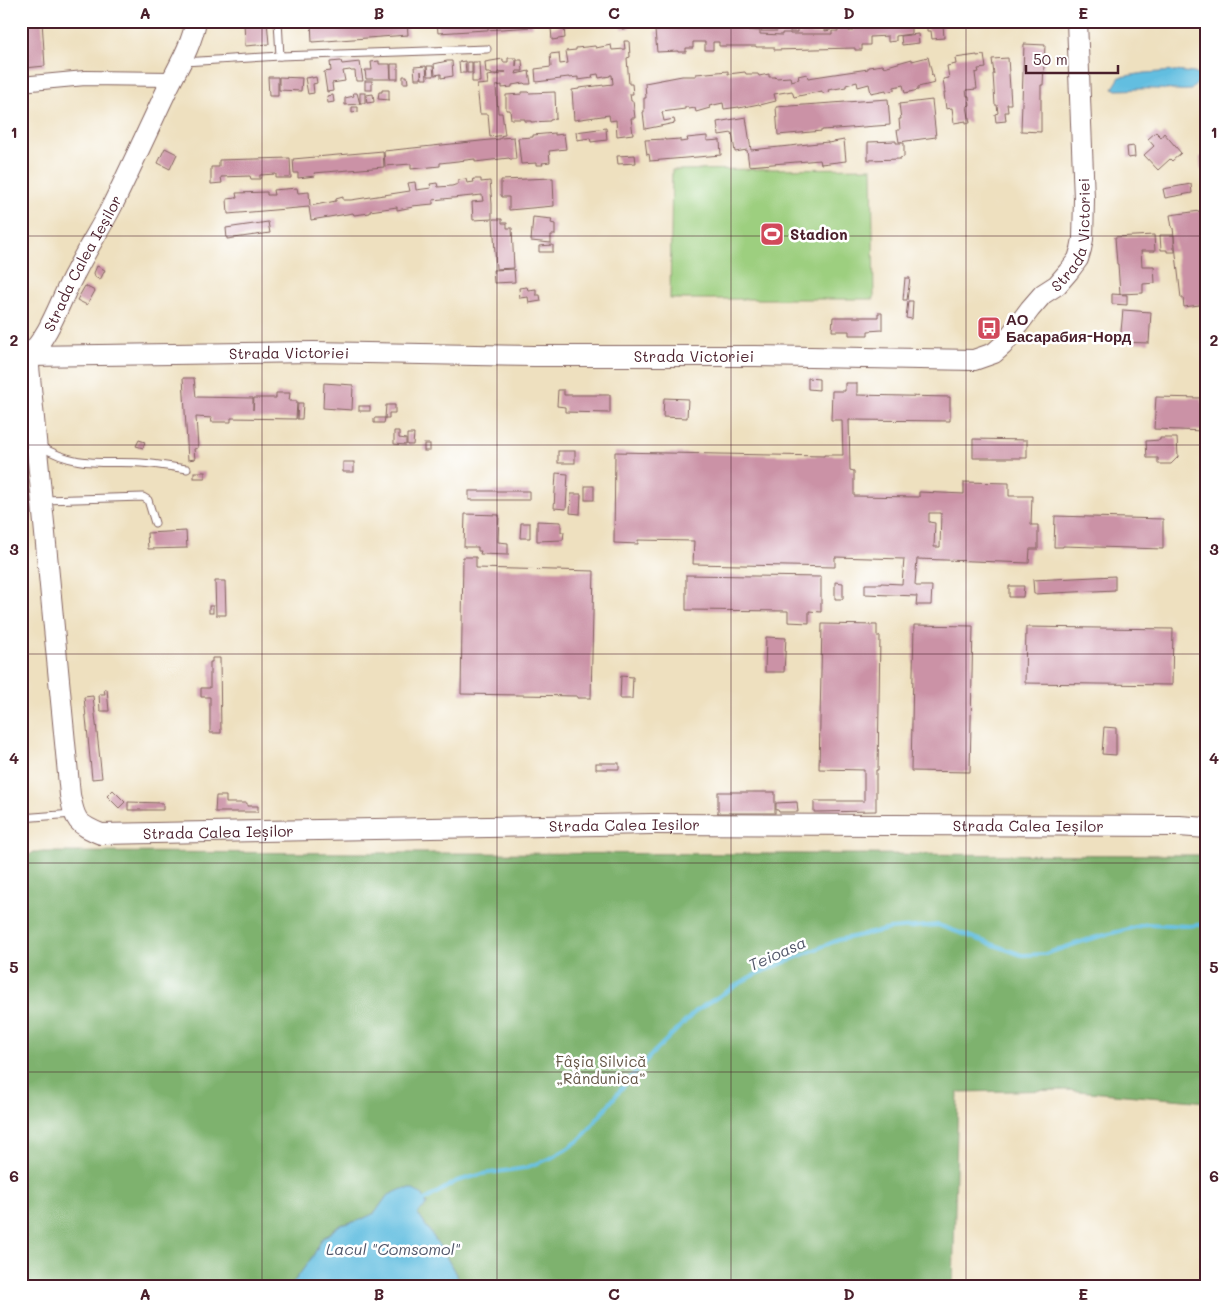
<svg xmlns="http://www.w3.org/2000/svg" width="1228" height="1308" font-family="Mali,sans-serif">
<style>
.green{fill:#9dcf7f;stroke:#747755}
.forest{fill:#7eb26e;stroke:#64684c}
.water{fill:#62bee0;stroke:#566e86}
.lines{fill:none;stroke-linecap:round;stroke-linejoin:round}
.stream{stroke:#62bee0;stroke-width:4}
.building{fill:#cb92a6;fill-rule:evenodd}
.lane-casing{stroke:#83635f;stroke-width:9}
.street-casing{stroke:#83635f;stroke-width:16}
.secondary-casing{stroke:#83635f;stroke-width:22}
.lane{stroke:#fff;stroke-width:7}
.street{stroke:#fff;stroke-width:14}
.secondary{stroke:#fff;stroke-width:20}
.grid{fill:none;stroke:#4a1f2b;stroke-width:1;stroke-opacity:0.55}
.labels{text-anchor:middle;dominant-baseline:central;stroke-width:5;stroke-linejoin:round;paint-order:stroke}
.street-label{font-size:15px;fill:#4a1f2b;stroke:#fff}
.poi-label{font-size:15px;font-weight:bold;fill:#4a1f2b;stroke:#fff;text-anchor:start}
.park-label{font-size:15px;fill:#635444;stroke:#fff}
.water-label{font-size:16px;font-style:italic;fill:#52576a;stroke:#fff}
.neatline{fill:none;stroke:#4a1f2b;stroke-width:2}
.grid-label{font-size:16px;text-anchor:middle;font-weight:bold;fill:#4a1f2b}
</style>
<rect width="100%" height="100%" fill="#fff"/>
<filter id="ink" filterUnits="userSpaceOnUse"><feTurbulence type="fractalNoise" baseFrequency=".02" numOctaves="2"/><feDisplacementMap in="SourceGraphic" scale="10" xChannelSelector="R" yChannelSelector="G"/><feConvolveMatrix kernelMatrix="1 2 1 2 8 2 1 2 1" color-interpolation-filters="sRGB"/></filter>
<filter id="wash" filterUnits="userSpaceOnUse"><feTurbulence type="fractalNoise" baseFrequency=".0096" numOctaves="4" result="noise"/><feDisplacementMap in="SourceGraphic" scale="20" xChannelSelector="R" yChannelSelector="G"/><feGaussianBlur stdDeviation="1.12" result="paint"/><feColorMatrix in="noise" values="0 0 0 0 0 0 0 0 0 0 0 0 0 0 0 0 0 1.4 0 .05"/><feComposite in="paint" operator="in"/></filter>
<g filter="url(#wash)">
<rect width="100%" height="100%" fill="#eee0bf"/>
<polygon class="green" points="872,168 874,299 670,299 672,170"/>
<polygon class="forest" points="34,852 1207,855 1207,1102 1066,1090 958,1092 953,1287 463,1287 443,1251 417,1213 427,1205 423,1195 387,1196 375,1213 358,1221 340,1225 322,1239 313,1256 290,1287 21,1287 21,860"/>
<g class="water">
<path d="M1175,71L1194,73L1200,76L1199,81L1191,90C1179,91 1168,89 1156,89C1143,88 1130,90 1116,90L1113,88L1120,77L1145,73Z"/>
<polygon points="402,1189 411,1189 423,1195 427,1205 417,1213 443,1251 463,1287 290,1287 313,1256 322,1239 340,1225 358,1221 375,1213 387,1196"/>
</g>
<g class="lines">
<polyline class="stream" points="425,1200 457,1181 483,1174 525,1168 549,1159 567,1149 582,1138 622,1088 653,1053 697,1010 750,977 838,940 890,929 938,925 1022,955 1045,954 1090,939 1147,924 1189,926 1207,924"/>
</g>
<g id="blocks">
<g class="building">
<polygon points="21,21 42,21 45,66 25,68"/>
<polygon points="244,21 267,21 269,44 245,46"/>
<polygon points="311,21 407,21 408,35 312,42"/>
<polygon points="437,21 532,21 533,27 438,33"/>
<polygon points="568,21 568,26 564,27 565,38 552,40 551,28 559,27 558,22"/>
<polygon points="622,21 650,21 650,25 630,25 630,28 622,29"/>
<polygon points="665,21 854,21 854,24 847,24 848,26 831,25 831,30 825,31 825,27 797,28 797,32 790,32 790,29 777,29 777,31 761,31 761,28 745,29 745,30 760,31 760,34 782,35 782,33 790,33 790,34 832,34 832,31 838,31 838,28 849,28 849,31 853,31 853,25 861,25 861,21 911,21 911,34 896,36 896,41 888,42 888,36 870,37 870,45 862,45 862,50 855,50 855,48 774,50 774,47 756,47 756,46 719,46 719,42 713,42 713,50 705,50 705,42 693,42 693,48 686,48 686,52 678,52 678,51 657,52 655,31 659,31 659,25 665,25"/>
<polygon points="943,24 944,38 932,39 931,31 927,31 927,25"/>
<polygon points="918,34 919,43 902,45 901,36"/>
<polygon points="624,41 629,41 630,57 627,58 629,84 632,84 633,94 630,94 631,101 633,101 635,118 631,118 633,134 617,136 616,120 610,121 609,115 574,120 572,90 579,89 579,88 613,84 612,75 610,75 610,76 599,78 598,74 592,75 593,78 578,80 578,77 569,78 569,77 560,78 561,79 536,82 535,69 551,67 550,54 559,53 560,64 568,63 566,51 576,50 576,48 595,46 596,48 611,45 612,50 625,49"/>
<polygon points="1024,44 1045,45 1043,85 1041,85 1041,132 1021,131"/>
<polygon points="977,55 977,56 984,55 986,68 978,69 979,72 975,73 977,89 966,90 967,96 969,96 970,105 967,106 970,123 966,123 966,121 954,123 952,108 946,109 944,93 945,93 943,79 949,78 947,66 956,64 955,58"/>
<polygon points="928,57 932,74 931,75 933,75 935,83 918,87 918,90 905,93 903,85 894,87 894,90 886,92 886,90 871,93 869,84 858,87 857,82 846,85 846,87 828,90 829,92 822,93 822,91 794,97 792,91 774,94 776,101 760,105 759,104 739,108 739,107 724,109 723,103 709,106 710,108 696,112 695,108 689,109 688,107 685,107 685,109 662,112 664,121 674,119 675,123 645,129 643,112 644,112 644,98 646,98 645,83 682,76 696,76 696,74 728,71 728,74 745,72 746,74 758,74 759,76 769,74 769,77 775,77 776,78 790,77 791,81 799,79 798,76 807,74 808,78 868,69 868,67 883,65 884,67 912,59 912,61"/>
<polygon points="508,58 516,58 516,66 517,60 522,60 523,71 517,71 516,74 529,71 531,84 525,84 524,83 512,85 512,87 502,88 502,85 496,86 498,113 502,113 505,135 490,137 488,114 480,114 477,85 488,84 487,76 501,74 501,72 506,72 498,72 498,74 491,74 491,73 486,73 485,62 503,59 503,62 508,62"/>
<polygon points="1008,58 1011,104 1007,104 1008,112 1005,112 1006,121 996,122 995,114 998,113 997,105 995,105 993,74 994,74 992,59"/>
<polygon points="341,61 342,64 360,62 363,81 356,81 355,71 351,71 350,70 343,71 345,81 332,83 333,91 327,92 324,72 331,71 330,62"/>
<polygon points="379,61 379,64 390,64 391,79 366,79 365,70 372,70 371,62"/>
<polygon points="447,61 452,61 453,76 441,78 441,74 435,75 434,64"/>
<polygon points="465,61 466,73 460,73 459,62"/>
<rect x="467" y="62" width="5" height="11"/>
<polygon points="473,62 479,62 480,82 472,82 472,74 473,74"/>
<rect x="391" y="64" width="7" height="15"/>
<polygon points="426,66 427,79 422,79 421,71 421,79 415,79 414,67"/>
<polygon points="427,66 433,66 434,76 428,76"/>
<polygon points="403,76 407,76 408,83 403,83"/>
<polygon points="268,77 278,77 278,96 269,96"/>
<polygon points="279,77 302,78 301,91 279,90"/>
<polygon points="312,77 312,78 316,77 317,83 313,84 314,93 308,94 305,78"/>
<rect x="365" y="81" width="7" height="9"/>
<polygon points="382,90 389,90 389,100 378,99 379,92 382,92"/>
<polygon points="522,92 528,92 529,93 555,92 556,119 550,120 550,121 531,122 531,121 525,121 525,119 511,119 510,110 506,110 506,95 522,94"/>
<polygon points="353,93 357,93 360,104 345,105 345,98 354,96"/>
<rect x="360" y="93" width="5" height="10"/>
<polygon points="373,94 374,102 367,103 366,95"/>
<polygon points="333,95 334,102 328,103 327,96"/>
<polygon points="888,99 890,125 822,130 822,131 778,135 776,107"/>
<polygon points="932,100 936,137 899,142 897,130 900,130 899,119 901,119 899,104"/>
<polygon points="352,107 358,107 358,112 352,113"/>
<polygon points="1207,115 1207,131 1206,131 1203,116"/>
<polygon points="746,117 751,150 828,142 828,143 844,140 846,161 821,164 820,160 749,166 747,150 735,152 732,133 719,135 717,122"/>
<polygon points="606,128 607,140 591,142 590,138 577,140 576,132"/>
<polygon points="1156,132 1161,137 1164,133 1181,153 1172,161 1170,159 1158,170 1144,155 1154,146 1148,139"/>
<polygon points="555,133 555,135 564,134 566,149 549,151 550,162 542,163 543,165 536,165 536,163 521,164 518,138 533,137 533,135"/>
<polygon points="707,136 707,141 720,140 721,155 650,161 649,154 647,155 645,140 665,139 665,140 680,139 680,142 688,141 687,138"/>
<polygon points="514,137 516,159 510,159 509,158 475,162 475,159 440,163 440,166 411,169 411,164 385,166 384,151 500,139 500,138"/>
<polygon points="896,141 896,143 904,143 904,157 900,158 900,159 868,160 868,142"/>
<polygon points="1134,146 1135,157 1128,158 1127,147"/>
<polygon points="165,148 177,154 170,169 158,163"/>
<polygon points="383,151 384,167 314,173 315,176 298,178 298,173 294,173 293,159"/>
<polygon points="635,155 636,163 618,164 617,156"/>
<polygon points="1204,156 1207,156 1207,169 1201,170 1200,157"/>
<polygon points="290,158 291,178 276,178 276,174 260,175 260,179 251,179 250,176 221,177 222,183 211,184 211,167 219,167 219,160"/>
<polygon points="553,178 554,206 509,210 509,197 502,197 501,195 501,180"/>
<polygon points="466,179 467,183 474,182 473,179 481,179 481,182 490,181 492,204 492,219 473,220 472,202 483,201 482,195 433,200 433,204 412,206 413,207 397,210 397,207 370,211 370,213 354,215 353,213 311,220 309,207 228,214 227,199 237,198 236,193 267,192 267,195 274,195 273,190 297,188 298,193 309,192 310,206 336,201 336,199 343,197 343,200 351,200 410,191 408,183 415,182 416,190 431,188 430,184 437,183 438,187 452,186 458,184 458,180"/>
<polygon points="1191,184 1192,193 1165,198 1163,189"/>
<polygon points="1207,210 1207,304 1184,307 1183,298 1181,298 1173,228 1172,228 1170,215"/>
<polygon points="533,217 552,219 551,223 555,224 555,235 551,235 551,243 531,241"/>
<polygon points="493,219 502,219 502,223 507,223 507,228 512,228 514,268 496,269"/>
<polygon points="268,222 270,233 227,239 226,228"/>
<polygon points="1154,235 1155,251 1141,251 1142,266 1154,266 1155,283 1143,284 1143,293 1120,294 1118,264 1117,264 1115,237"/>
<polygon points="1160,235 1174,235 1174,249 1175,249 1175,252 1167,252 1167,250 1161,250"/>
<polygon points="553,245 553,252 539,252 539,246"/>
<polygon points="97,266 105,270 100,280 95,277 94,273"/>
<polygon points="514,269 515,282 494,283 493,270"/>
<polygon points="905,278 910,278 907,300 903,300"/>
<polygon points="85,286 95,291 87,305 77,300"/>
<polygon points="527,287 528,290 536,289 536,295 540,295 541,301 529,303 528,297 520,298 519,288"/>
<polygon points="1112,294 1127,295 1127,305 1112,304"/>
<polygon points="908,301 913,301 912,319 906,318"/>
<polygon points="1123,310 1151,312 1149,343 1120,342"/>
<polygon points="878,313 882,313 882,330 868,331 868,335 849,335 849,331 832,331 833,317 878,317"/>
<polygon points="183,378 194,378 196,397 253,398 253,410 254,398 276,398 276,393 290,393 289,401 297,401 296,419 231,418 231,422 211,422 212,418 196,417 198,448 194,449 195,459 188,460"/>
<polygon points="808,378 819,379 819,390 808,389"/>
<polygon points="324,383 353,385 352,410 323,408"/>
<path d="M845,383H857V395L950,397V421L849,420L850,470L854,471V496L919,497V492L964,494V482L1009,483V496H1032L1031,525H1038V549H1030L1029,563L917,559L915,584L916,586H932L931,605H916L917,596L865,594V584H881V583L902,584L904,559L835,557V567L693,564L694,541L638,540V544L614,543L615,452L824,456V455H843L842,420H831L832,391H845ZM929,513H941L940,547H934L935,523L929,522Z"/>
<polygon points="558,390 564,390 564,395 610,395 610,413 565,412 565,407 557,406"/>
<polygon points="1156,397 1202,398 1204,431 1154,429"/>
<polygon points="664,398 688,399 687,418 663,417"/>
<polygon points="298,403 303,403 302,419 297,419"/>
<polygon points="386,405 395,405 395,413 389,413 389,418 385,418"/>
<rect x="359" y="406" width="11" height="5"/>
<polygon points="374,418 385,418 384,423 374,423"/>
<polygon points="394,431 399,431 399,438 406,439 406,445 394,444"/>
<polygon points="407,434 414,434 413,445 407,445"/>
<polygon points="1160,438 1177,438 1178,457 1171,464 1158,464 1158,458 1147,458 1146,441 1160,440"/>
<polygon points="973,439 1027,440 1027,458 973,458"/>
<polygon points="139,440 145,442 143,448 136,446"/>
<rect x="424" y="444" width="6" height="7"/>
<rect x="558" y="451" width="17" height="12"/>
<rect x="343" y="462" width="11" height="10"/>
<rect x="194" y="472" width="11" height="6"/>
<polygon points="556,473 568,474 566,509 554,508"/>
<rect x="585" y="486" width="9" height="14"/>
<rect x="469" y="491" width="60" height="9"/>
<polygon points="571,494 581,494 580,514 570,513"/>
<polygon points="465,514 499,515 498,542 508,543 508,555 480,554 481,551 478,551 478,547 464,547"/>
<polygon points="1055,516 1163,519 1163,549 1063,546 1063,547 1054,547"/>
<polygon points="537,521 561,522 561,532 564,532 563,540 537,541"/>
<polygon points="521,523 530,523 530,538 520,538"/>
<polygon points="186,531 187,548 148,549 147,533"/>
<polygon points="463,557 476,557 476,568 594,571 591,698 577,698 577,696 461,694"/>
<polygon points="686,575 821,577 821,612 809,611 809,623 788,622 788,611 686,610"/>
<polygon points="1115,576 1115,590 1034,594 1033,580"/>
<polygon points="215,581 225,581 226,615 216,615"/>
<polygon points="835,582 843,583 843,599 835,599"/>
<polygon points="1009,586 1024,586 1023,597 1009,597"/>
<rect x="209" y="606" width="4" height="7"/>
<polygon points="822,624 877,625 877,636 880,636 878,770 876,770 876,811 814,812 814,801 864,801 864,770 819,769"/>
<polygon points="914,625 973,626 970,772 911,771"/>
<polygon points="1026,627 1173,629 1172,685 1025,683"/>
<polygon points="766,637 786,638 784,672 765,672"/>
<polygon points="212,658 220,658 221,733 210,733 210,697 201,697 201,688 210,688 210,662 212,662"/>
<polygon points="621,676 633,677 632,699 620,699"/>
<polygon points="107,689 109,711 100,711 99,694 105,694 104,690"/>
<polygon points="93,696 102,778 92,779 84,697"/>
<polygon points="1104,727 1116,728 1116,755 1102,754"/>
<rect x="596" y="763" width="23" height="6"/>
<polygon points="113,790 125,802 119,808 107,796"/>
<rect x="718" y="792" width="57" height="21"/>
<polygon points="21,795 24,795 26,813 21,814"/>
<polygon points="216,796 226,796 226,803 247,803 247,806 258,806 258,812 215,812"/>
<polygon points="128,802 163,803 163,810 128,810"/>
<polygon points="797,802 798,812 779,812 778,810 776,810 776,803"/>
</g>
</g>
</g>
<g filter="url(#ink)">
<use href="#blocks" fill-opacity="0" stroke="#83635f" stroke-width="1"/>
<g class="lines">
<g class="lane-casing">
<g id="lane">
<polyline points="278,21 280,56 487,49"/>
<polyline points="184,62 280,56"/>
<path d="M40,446C77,468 101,461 141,463C156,464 172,467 187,469"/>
<polyline points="44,500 143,497 148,500 155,523"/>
<polyline points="21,818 73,814"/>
</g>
</g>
<g class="street-casing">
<polyline id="street" points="21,84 85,78 172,79"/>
</g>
<g class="secondary-casing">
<g id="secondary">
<path id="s1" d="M28,356L70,795C75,821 77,824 101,834L652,824L1179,826L1207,828"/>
<path id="s2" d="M28,356L313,352L535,356H755L974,360L994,353L1003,345L1030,309L1043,294L1057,285L1069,271L1078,259L1081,249L1083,239L1084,199L1077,21"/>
<path id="s3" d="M28,356C52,333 60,299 76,271C87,249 100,229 111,208C130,170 147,132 165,94C176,70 191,48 196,21"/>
</g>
</g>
<use href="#lane" class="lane"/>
<use href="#street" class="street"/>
<use href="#secondary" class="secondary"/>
</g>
</g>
<path class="grid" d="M262,21V1287M497,21V1287M731,21V1287M966,21V1287M21,236H1207M21,445H1207M21,654H1207M21,863H1207M21,1072H1207"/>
<defs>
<g id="stadium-square" transform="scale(1.25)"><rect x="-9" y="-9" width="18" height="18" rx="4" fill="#d1495b" stroke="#fff"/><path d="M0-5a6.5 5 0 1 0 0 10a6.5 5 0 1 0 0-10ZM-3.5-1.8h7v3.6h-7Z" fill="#fff"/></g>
<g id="bus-square" transform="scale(1.25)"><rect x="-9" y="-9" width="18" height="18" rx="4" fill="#d1495b" stroke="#fff"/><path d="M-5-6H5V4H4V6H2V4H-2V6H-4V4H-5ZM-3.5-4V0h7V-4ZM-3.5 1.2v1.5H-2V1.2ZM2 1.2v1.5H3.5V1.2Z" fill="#fff"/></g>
</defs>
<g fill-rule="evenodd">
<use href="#stadium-square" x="772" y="234"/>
<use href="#bus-square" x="989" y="328"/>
</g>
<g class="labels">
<g class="street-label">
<text stroke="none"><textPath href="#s2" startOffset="1116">Strada Victoriei</textPath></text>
<text stroke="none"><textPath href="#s3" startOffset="108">Strada Calea Ieșilor</textPath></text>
<text stroke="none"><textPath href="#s2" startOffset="261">Strada Victoriei</textPath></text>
<text stroke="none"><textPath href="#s2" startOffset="666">Strada Victoriei</textPath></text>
<text stroke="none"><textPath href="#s1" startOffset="1018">Strada Calea Ieșilor</textPath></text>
<text stroke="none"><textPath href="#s1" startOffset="1422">Strada Calea Ieșilor</textPath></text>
<text stroke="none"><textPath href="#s1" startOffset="612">Strada Calea Ieșilor</textPath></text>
</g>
<g class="poi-label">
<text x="790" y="234">Stadion</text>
<text x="1006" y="319">АО<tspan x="1006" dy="17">Басарабия-Норд</tspan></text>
</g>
<g class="park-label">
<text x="601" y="1061">Fâşia Silvică<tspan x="601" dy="17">„Rândunica“</tspan></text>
</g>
<g class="water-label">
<text transform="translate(777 953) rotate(-24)">Teioasa</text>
<text x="393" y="1248">Lacul "Comsomol"</text>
</g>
</g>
<rect width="1228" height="1308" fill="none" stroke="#fff" stroke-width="55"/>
<path d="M1026 65v8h92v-8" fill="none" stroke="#4a1f2b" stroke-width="2.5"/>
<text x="1033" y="65" font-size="15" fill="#4a1f2b" stroke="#ffffff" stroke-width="4" paint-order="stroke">50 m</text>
<rect x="28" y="28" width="1172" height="1252" class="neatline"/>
<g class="grid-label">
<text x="145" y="19">A</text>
<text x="379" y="19">B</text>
<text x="614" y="19">C</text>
<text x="849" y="19">D</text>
<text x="1083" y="19">E</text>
<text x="14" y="138">1</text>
<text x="1214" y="138">1</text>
<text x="14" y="346">2</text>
<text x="1214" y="346">2</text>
<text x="14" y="555">3</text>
<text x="1214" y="555">3</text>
<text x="14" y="764">4</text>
<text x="1214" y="764">4</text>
<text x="14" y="973">5</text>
<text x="1214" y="973">5</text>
<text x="14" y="1182">6</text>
<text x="1214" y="1182">6</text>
<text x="145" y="1300">A</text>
<text x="379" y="1300">B</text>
<text x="614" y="1300">C</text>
<text x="849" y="1300">D</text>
<text x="1083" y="1300">E</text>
</g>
</svg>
